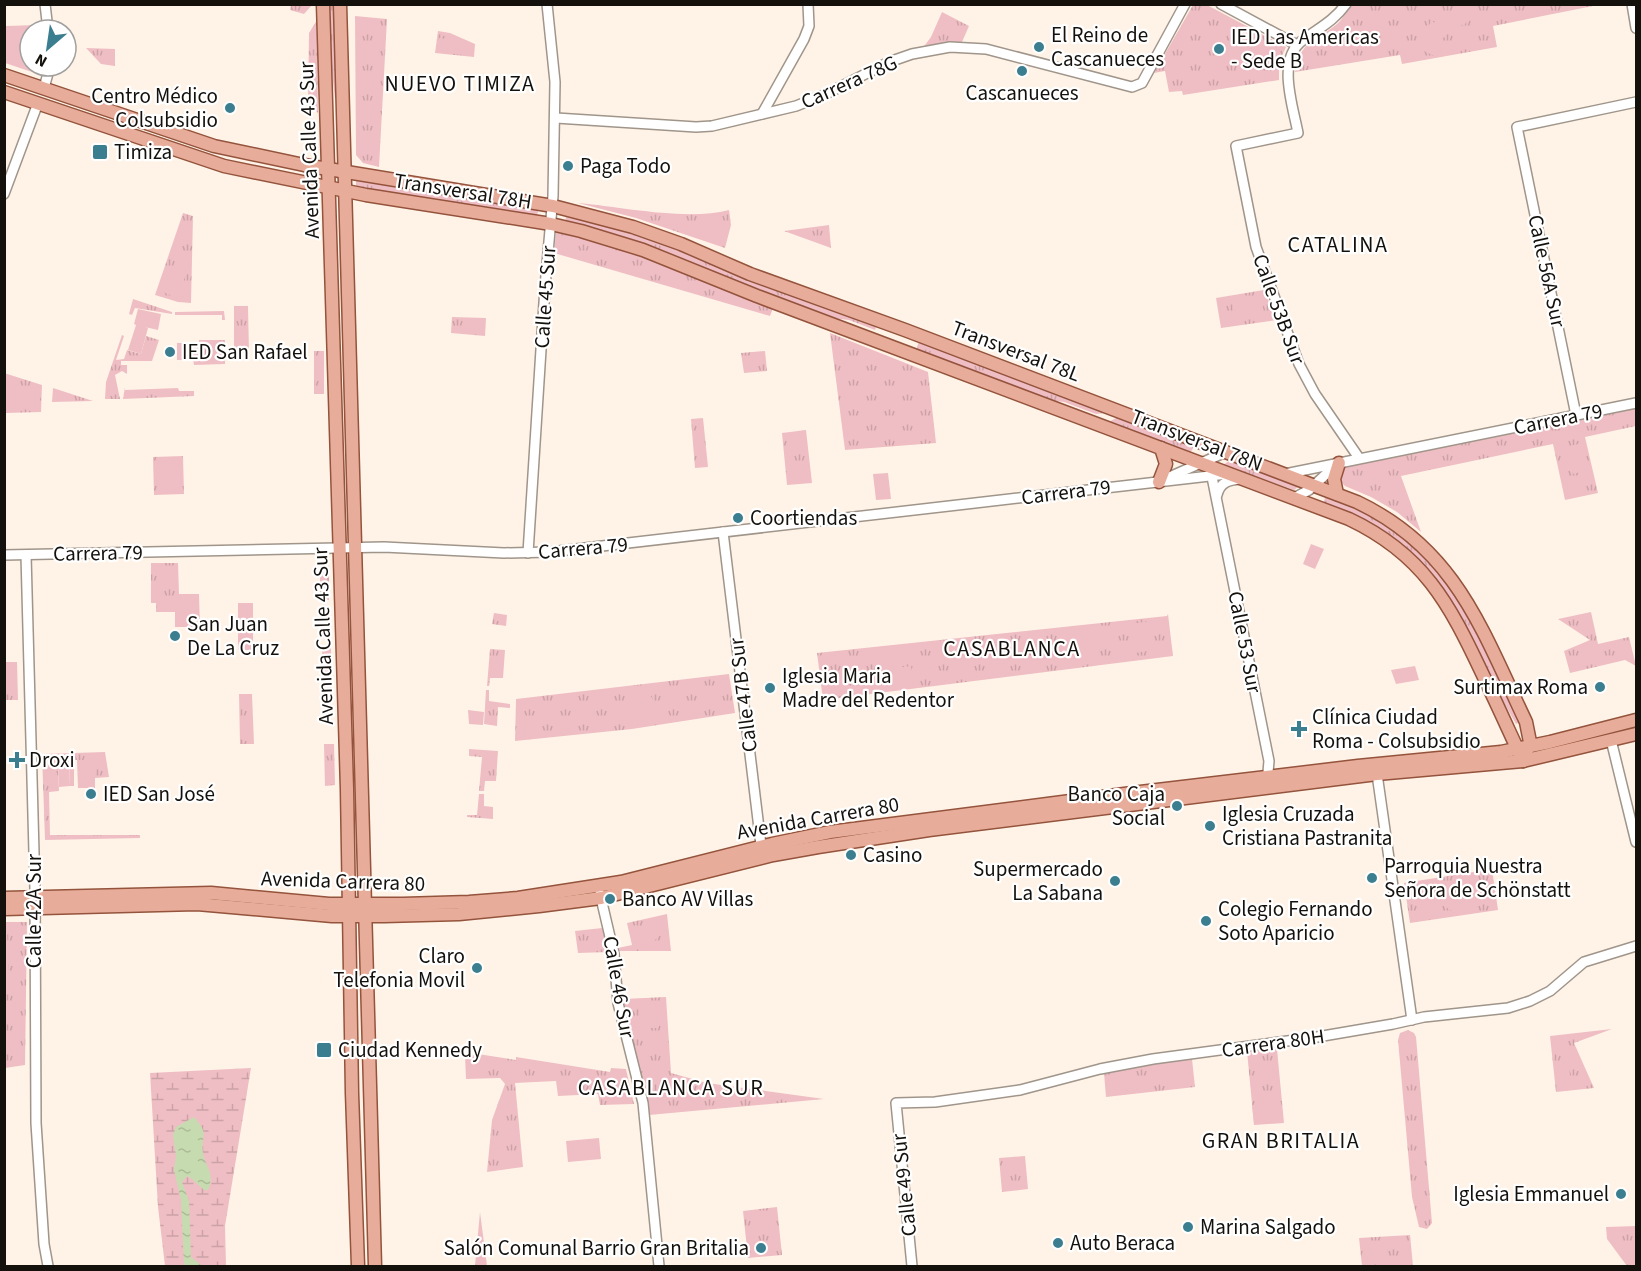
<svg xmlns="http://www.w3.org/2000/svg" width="1641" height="1271" font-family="'Source Sans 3',sans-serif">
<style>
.grass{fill:url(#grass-tufts)}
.wetland{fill:url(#wetland-marsh)}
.garden{fill:#efbec4}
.water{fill:url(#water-ripples)}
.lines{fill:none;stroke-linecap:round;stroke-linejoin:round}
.tertiary-casing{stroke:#a0958a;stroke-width:12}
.primary-casing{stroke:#94533c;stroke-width:15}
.tertiary{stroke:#fff;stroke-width:9}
.primary{stroke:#e8ad9a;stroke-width:12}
.poi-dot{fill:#3b7e8f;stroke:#fff;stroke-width:2}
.labels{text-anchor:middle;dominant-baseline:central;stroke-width:4.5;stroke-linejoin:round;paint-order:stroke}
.poi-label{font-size:21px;fill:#14110d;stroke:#fff;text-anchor:start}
.street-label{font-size:21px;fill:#14110d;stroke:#fff}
.neighbourhood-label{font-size:22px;letter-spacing:1.5px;fill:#14110d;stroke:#fff}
</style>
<defs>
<pattern id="grass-tufts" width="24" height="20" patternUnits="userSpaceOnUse" patternTransform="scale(1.5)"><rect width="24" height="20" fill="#efbec4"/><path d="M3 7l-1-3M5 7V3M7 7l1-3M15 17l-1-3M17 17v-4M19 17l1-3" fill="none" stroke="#cca2a7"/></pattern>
<pattern id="wetland-marsh" width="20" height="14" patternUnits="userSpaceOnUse" patternTransform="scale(1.5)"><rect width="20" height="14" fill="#efbec4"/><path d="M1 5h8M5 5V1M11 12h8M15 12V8" fill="none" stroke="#cca2a7"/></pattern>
<pattern id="water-ripples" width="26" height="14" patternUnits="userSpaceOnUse" patternTransform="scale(1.5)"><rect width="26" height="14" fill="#c7dbb0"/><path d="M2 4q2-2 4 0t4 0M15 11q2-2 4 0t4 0" fill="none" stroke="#aabb96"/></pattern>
</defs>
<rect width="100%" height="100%" fill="#fff3e7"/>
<g class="grass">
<polygon points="291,5 291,4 312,5 304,14 290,10"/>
<polygon points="330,5 335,5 338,98 335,98 331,65"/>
<polygon points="1193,5 1207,5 1286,47 1279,62 1279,80 1183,95 1182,91 1169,92 1165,71 1154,73"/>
<path d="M1351,5H1598L1493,26L1497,47L1402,64L1400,55L1295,72C1302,38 1314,43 1337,24C1343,19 1347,11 1351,5Z"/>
<polygon points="942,12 969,26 962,42 922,49 931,37"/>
<polygon points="355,16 387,19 379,167 363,163 356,155"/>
<polygon points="317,20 318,113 308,103 309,33"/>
<polygon points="42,25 42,30 30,30 30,66 40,66 35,73 5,63 5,26"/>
<polygon points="438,31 450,33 475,44 474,57 435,53"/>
<polygon points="86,48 115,49 115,66 101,64"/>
<polygon points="356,179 539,208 537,215 356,188"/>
<path d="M578,203C622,207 687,221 729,210L731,225L725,248L636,218Z"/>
<polygon points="183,213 193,216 191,303 178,302 155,295"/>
<polygon points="566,217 648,237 877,324 875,330 849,320 832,318 565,223"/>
<polygon points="829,225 831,248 784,231"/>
<path d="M556,232C631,249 701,279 773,308L770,316L554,253Z"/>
<polygon points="1264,290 1277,320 1221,328 1216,298"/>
<polygon points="133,299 172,312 172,314 135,308 132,315 129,314"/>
<polygon points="234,306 248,306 249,353 234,353"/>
<polygon points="224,311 225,320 222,320 222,315 175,315 175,312"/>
<polygon points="452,317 486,318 485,336 451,333"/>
<polygon points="830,333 928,372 936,443 845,450"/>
<polygon points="122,335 124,336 116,360 124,359 127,350 141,354 146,336 159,340 152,361 121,361 121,365 127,365 127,374 122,371 115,375 120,399 105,399 106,382"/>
<polygon points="199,340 225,340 225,364 194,365 193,360 177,360 177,343 199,343"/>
<polygon points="919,341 1105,413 1096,414 1064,402 1041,399 916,350"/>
<rect x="314" y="351" width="10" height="43"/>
<polygon points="765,351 767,371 744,373 741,353"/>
<polygon points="4,373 42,385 41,412 5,413"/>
<polygon points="125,387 125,390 178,388 179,391 194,391 194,396 123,399"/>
<polygon points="53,388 93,401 52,402"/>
<polygon points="1636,407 1636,426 1585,437 1598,493 1565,500 1553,444 1401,476 1421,532 1397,512 1371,497 1345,486 1341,482 1339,477 1342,470 1348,466"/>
<polygon points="1118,417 1195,445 1190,453 1107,423"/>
<polygon points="703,418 708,467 695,468 691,419"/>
<polygon points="806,430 812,483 787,485 782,433"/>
<polygon points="183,456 184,494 154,495 153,457"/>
<path d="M1229,461C1254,471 1277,476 1301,485L1294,490L1223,465Z"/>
<path d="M1326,495C1346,503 1366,511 1385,523C1456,566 1486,650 1520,722L1516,724L1432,576L1323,504Z"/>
<polygon points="151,563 178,563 179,594 199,594 200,627 175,627 175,612 156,612 156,603 151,603"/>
<rect x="320" y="566" width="9" height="34"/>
<rect x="238" y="603" width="15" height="47"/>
<polygon points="1591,612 1598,644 1629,637 1636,666 1625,660 1570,673 1564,651 1590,640 1558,619"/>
<polygon points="494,613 507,615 506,626 492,624"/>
<polygon points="1168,614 1173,656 823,700 817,653 1167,616"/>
<polygon points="322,648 331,648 332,693 323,693"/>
<polygon points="490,649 505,650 503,678 490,678 489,686 487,686"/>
<polygon points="4,662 17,662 18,700 5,700"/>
<polygon points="729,674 735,713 632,729 515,741 516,699"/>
<polygon points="486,690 489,690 489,701 510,704 510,708 498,707 497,726 484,724"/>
<polygon points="239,694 252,694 254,744 240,744"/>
<polygon points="324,744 334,744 335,785 325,786"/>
<polygon points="469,749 498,751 496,781 485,781 484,791 479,791 482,757 469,756"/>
<polygon points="105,752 109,777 95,778 94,760 74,760 74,786 70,786 69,762 58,762 59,791 49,792 50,835 140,835 140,838 45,840 42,754"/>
<polygon points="479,794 484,794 484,806 493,807 493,819 467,817 467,815 477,815"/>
<polygon points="1492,869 1498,910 1410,923 1404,883"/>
<polygon points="667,914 671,951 618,951 618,948 632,945 627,923"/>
<polygon points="4,922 27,922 25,1065 5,1068"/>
<polygon points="602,928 609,952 578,953 575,931"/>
<path d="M666,997L671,1073L707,1083L824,1099L649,1115C644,1076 630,1039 623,999Z"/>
<polygon points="1612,1029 1574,1043 1594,1088 1556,1092 1550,1036"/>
<polygon points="1408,1030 1414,1033 1416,1037 1432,1223 1427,1229 1419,1227 1412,1197 1398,1040 1400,1033"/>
<polygon points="1277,1049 1284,1123 1254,1125 1247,1051"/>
<polygon points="478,1054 516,1060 516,1057 610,1072 611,1068 626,1069 634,1104 600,1105 598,1094 558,1096 556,1081 515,1083 523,1167 487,1172 492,1120 505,1084 500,1078 466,1079 465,1056"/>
<polygon points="1192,1059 1195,1087 1106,1097 1104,1073 1166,1061"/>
<polygon points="1025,1156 1028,1189 1002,1192 999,1158"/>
<polygon points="777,1207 782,1255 748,1258 743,1211"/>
<polygon points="480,1212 487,1266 475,1266"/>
<polygon points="1636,1226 1636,1266 1627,1266 1607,1239 1606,1227"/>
<polygon points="1410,1235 1413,1266 1362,1266 1359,1238"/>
</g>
<polygon class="wetland" points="251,1068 225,1226 226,1266 165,1266 158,1207 150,1073"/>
<g class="garden">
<polygon points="1458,5 1475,5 1464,26 1450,19"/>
<polygon points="1431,21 1448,29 1434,56 1418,48"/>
<rect x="5" y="32" width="11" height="28"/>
<polygon points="1246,33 1271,45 1263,59 1238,47"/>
<polygon points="439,38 463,41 463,55 437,52"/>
<polygon points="700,217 730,225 726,241 695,233"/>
<polygon points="173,268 186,274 177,298 163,292"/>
<polygon points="1261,297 1264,313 1235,317 1233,302"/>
<polygon points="138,309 161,314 158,330 145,327 148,328 141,354 128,350 136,325 134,324"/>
<polygon points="40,386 40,405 6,406 6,387"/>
<polygon points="1582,443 1589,470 1573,474 1566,447"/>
<rect x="162" y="459" width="15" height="28"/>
<polygon points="888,473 891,499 876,500 873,474"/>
<polygon points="1311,544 1324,549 1315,569 1303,564"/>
<polygon points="180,595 198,595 198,623 181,623"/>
<polygon points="240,613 252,613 251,640 239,640"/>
<polygon points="1150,621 1154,650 1135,653 1131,624"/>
<polygon points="1098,624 1101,642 1084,645 1087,663 1058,667 1055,649 1072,646 1069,628"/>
<polygon points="909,644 912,662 883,666 880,647"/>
<polygon points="4,663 15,663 16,692 5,692"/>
<polygon points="911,666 914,684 885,688 882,670"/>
<polygon points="1415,666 1419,680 1396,684 1391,670"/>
<polygon points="650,695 660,709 633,728 623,714"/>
<polygon points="468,710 484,712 483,725 469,724"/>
<polygon points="77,760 95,760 95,788 78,788"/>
<polygon points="58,762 69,762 70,786 59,787"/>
<polygon points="1450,881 1467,890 1454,912 1437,902"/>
<polygon points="651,919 664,927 649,949 637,941"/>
<polygon points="4,930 7,930 9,994 5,994"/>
<polygon points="639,1001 657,1002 657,1028 639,1028"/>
<polygon points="1569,1064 1571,1090 1558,1091 1556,1065"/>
<polygon points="1187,1065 1189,1083 1160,1086 1158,1069"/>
<polygon points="1136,1071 1138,1089 1109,1093 1107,1075"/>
<polygon points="1281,1102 1283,1120 1254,1123 1252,1105"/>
<polygon points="599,1138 601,1159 568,1162 566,1141"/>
</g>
<path class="water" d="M194,1117C210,1135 201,1134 203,1153C205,1166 216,1175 208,1190H204L192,1179L187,1176L182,1182L189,1201L191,1257L202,1266H184L181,1200L174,1170L176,1156L173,1135L176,1127Z"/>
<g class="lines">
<g class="tertiary-casing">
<g id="tertiary">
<polyline points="45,4 48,30"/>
<polyline points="1221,4 1297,45"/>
<path d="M1346,4C1334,21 1319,28 1303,40C1276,59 1293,106 1298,133L1236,146L1256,247L1299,364L1315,394L1359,458"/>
<polyline points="1632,4 1636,28"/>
<polyline points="44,88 50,66"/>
<polyline points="762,114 804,39 809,26 808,4"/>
<polyline points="556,118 696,127 712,126 796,106 826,94 889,62 912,54 950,47 986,49 1132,87 1142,83 1185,4"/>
<polyline points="4,194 38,103"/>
<polyline points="1576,415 1517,127 1636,102"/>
<polyline points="1211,472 1269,761 1267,783"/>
<polyline points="1285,474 1636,403"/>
<polyline points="1167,478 1226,452"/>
<path d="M1217,495C1220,482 1229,480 1240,479"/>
<polyline points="1294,498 1309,490 1337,464"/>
<polyline points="723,532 762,853"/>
<polyline points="528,553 545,287 553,196 555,82 547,4"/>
<polyline points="4,555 384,547 504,553 550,552 1227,474"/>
<polyline points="26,555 35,890 36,1123 44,1244 48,1266"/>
<polyline points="1611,740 1636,842"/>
<polyline points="1374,770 1377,774 1412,1020"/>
<polyline points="600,894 614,954 618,1003 643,1103 659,1266"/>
<polyline points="912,1266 896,1103 935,1102 1020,1090 1100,1069 1153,1059 1317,1037 1393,1024 1424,1017 1508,1008 1530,1001 1550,991 1584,962 1636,946"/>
</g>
</g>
<g class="primary-casing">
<g id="primary">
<polyline points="323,4 347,789 352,1093 358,1266"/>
<polyline points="340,4 375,1266"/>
<path d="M4,75L214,146L304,165L553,206L633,227L681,244L750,274L905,330L1357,502C1456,549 1482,630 1526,722L1530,742L1523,761"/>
<path d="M4,92L224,166L366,195L551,224L581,231L643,250L757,296L1349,519C1423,554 1449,603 1482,673C1496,702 1509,731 1523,761"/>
<polyline points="1159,482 1166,464 1161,448"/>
<polyline points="1337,494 1334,479 1339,463"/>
<polyline points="4,898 211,893 329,904 403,904 469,902 518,898 621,882 772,844 830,832 1132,793 1358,766 1501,752 1550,742 1636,720"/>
<polyline points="4,909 197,904 332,916 384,916 459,914 539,906 601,898 773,855 818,847 929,830 1377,774 1523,761 1636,734"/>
</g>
</g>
<use href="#tertiary" class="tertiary"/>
<use href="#primary" class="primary"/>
</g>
<g class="poi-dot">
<circle cx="1039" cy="47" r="6"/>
<circle cx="1219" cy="49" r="6"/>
<circle cx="1022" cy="71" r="6"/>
<circle cx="230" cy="108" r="6"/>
<rect x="92" y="144" width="16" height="16" rx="3"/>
<circle cx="568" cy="166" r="6"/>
<circle cx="170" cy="352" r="6"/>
<circle cx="738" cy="518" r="6"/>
<circle cx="175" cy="636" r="6"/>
<circle cx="1600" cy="687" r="6"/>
<circle cx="770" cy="688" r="6"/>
<path d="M1296 720h6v6h6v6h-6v6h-6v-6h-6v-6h6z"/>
<path d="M14 751h6v6h6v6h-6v6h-6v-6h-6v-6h6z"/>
<circle cx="91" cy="794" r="6"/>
<circle cx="1177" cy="806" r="6"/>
<circle cx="1210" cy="826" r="6"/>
<circle cx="851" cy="855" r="6"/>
<circle cx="1372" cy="878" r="6"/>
<circle cx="1115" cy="881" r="6"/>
<circle cx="610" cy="899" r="6"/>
<circle cx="1206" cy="921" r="6"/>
<circle cx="477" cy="968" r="6"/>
<rect x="316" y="1042" width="16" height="16" rx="3"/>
<circle cx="1621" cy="1194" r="6"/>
<circle cx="1188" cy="1227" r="6"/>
<circle cx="1058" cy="1243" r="6"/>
<circle cx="761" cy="1248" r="6"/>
</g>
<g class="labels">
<g class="poi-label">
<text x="1051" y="35">El Reino de<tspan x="1051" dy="24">Cascanueces</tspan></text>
<text x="1231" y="37">IED Las Americas<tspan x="1231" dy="24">- Sede B</tspan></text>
<text x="1022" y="93" text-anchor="middle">Cascanueces</text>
<text x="218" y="96" text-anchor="end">Centro Médico<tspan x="218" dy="24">Colsubsidio</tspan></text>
<text x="114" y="152">Timiza</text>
<text x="580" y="166">Paga Todo</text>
<text x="182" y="352">IED San Rafael</text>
<text x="750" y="518">Coortiendas</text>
<text x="187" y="624">San Juan<tspan x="187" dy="24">De La Cruz</tspan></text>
<text x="782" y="676">Iglesia Maria<tspan x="782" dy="24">Madre del Redentor</tspan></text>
<text x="1588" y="687" text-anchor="end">Surtimax Roma</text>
<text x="1312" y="717">Clínica Ciudad<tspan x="1312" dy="24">Roma - Colsubsidio</tspan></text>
<text x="29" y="760">Droxi</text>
<text x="103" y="794">IED San José</text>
<text x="1165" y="794" text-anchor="end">Banco Caja<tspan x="1165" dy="24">Social</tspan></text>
<text x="1222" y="814">Iglesia Cruzada<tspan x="1222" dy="24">Cristiana Pastranita</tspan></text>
<text x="863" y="855">Casino</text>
<text x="1384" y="866">Parroquia Nuestra<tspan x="1384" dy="24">Señora de Schönstatt</tspan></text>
<text x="1103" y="869" text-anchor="end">Supermercado<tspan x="1103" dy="24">La Sabana</tspan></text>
<text x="622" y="899">Banco AV Villas</text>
<text x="1218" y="909">Colegio Fernando<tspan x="1218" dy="24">Soto Aparicio</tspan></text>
<text x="465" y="956" text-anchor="end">Claro<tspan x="465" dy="24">Telefonia Movil</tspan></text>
<text x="338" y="1050">Ciudad Kennedy</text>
<text x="1609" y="1194" text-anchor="end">Iglesia Emmanuel</text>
<text x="1200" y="1227">Marina Salgado</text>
<text x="1070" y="1243">Auto Beraca</text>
<text x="749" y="1248" text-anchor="end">Salón Comunal Barrio Gran Britalia</text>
</g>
<g class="street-label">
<text transform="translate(849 82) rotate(-24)">Carrera 78G</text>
<text transform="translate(309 150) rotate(-92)">Avenida Calle 43 Sur</text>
<text transform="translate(463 191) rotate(9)">Transversal 78H</text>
<text transform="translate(1547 271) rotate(78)">Calle 56A Sur</text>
<text transform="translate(545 297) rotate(-86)">Calle 45 Sur</text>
<text transform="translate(1279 309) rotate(70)">Calle 53B Sur</text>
<text transform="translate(1016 351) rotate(21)">Transversal 78L</text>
<text transform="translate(1558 419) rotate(-11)">Carrera 79</text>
<text transform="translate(1197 440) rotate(21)">Transversal 78N</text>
<text transform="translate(1066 492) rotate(-7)">Carrera 79</text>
<text transform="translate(583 548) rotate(-5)">Carrera 79</text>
<text transform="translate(98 553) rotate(-1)">Carrera 79</text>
<text transform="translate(323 636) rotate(-92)">Avenida Calle 43 Sur</text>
<text transform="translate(1245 642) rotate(79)">Calle 53 Sur</text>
<text transform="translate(743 695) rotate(-97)">Calle 47B Sur</text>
<text transform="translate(818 818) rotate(-10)">Avenida Carrera 80</text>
<text transform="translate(343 881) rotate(2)">Avenida Carrera 80</text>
<text transform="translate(34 911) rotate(-90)">Calle 42A Sur</text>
<text transform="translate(619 987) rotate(80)">Calle 46 Sur</text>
<text transform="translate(1273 1043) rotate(-8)">Carrera 80H</text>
<text transform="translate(904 1185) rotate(-96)">Calle 49 Sur</text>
</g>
<g class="neighbourhood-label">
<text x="460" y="84">NUEVO TIMIZA</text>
<text x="1338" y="245">CATALINA</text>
<text x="1012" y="649">CASABLANCA</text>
<text x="671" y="1088">CASABLANCA SUR</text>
<text x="1281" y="1141">GRAN BRITALIA</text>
</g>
</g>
<rect width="1641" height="1271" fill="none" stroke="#14110d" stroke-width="12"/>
<g transform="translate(48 48) rotate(209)"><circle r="28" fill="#ffffff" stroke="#a1a09e" stroke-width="1.5"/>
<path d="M0-4.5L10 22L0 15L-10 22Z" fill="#3b7e8f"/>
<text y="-9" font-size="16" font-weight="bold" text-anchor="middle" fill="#14110d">N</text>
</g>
</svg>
